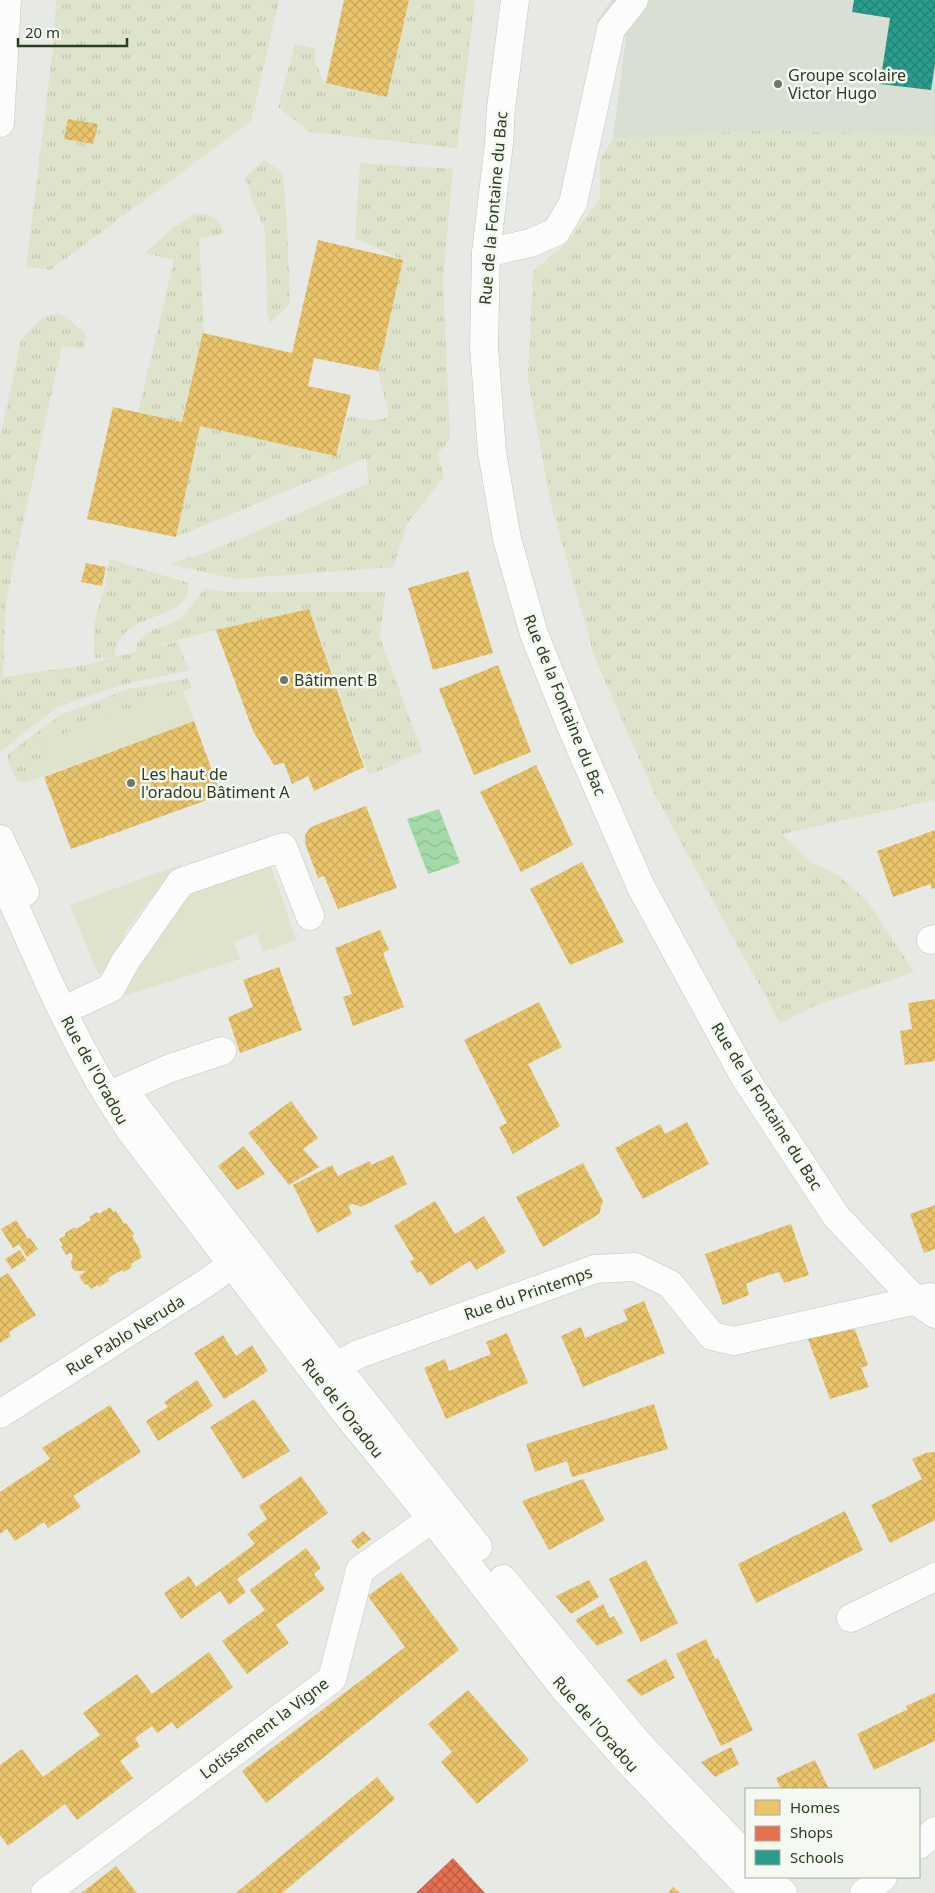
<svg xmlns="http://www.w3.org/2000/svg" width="935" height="1893" font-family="'Noto Sans',sans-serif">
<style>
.built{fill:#dadfd4}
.grass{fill:url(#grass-tufts)}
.garden{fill:#dee3cc}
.water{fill:url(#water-waves)}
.homes{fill:url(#homes-cross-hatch)}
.shops{fill:url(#shops-cross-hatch)}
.schools{fill:url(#schools-cross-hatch)}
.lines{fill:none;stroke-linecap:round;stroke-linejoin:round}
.minor-casing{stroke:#c4c6c1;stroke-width:29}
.minor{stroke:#fbfcfb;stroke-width:28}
.poi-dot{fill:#6c7a65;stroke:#f6f9f2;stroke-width:2}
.labels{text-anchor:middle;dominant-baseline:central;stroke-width:5;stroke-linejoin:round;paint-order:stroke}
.poi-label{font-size:16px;fill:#2a3e21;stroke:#f6f9f2;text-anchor:start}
.street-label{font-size:16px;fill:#2a3e21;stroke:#f6f9f2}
</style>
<defs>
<pattern id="grass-tufts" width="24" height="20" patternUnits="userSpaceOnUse" patternTransform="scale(1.25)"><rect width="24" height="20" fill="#dee3cc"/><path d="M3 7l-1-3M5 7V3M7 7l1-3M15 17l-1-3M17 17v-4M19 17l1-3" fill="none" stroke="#bfc4af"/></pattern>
<pattern id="water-waves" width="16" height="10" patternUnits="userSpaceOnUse" patternTransform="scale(1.25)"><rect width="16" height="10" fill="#a4daa8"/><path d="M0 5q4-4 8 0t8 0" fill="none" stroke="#8dbc90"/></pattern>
<pattern id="homes-cross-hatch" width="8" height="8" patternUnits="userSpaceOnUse" patternTransform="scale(1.25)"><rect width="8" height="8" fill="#e9c46a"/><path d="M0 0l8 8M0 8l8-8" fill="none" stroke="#c8a95c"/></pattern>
<pattern id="shops-cross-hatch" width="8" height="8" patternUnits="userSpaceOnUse" patternTransform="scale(1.25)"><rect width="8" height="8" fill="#e76f51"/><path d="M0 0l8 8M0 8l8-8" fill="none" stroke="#bb5d43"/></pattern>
<pattern id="schools-cross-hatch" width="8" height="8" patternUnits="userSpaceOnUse" patternTransform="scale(1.25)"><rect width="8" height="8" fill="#2a9d8f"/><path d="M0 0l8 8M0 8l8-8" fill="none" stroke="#248174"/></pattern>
</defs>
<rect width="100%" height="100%" fill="#e7e9e4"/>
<polygon class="built" points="612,0 935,0 935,136 768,130 613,139 626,37 596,22"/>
<g class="grass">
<polygon points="56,0 279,0 251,121 50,270 26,267 54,40"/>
<polygon points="409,0 475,0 457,148 310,132 278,107 295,44 316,49 314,59 324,82 387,97"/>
<polygon points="768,130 935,136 935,800 782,834 812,863 838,875 868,902 914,972 816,1005 780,1023 653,791 595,658 551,505 528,378 533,271 567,243 600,198 600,160 613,139"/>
<polygon points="265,160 283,174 287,223 290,304 270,323 267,314 265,230 252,199 245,177"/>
<polygon points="360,163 453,169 443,280 450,438 438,454 444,477 408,522 393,567 236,579 168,564 208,552 369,483 366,458 176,537 200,426 337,452 348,416 376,421 389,417 378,371 403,260 355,238"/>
<path d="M196,213C213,216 219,216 224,234L199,238L204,333L182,422L138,412L174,260L145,253L173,228Z"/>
<path d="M57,313L66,317L85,333L84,349L62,346L6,601L3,677L85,665L111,658H94V622L104,591L109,559L189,583C188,586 188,592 187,595C171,624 118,612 115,657L136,652L137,643L150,631L166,626L182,618L205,588L226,592H385L380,634L375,624L422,752L369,775L309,609L216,630L144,649L177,642L189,670L125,684L57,707L0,752V438L21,340L41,319Z"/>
<polygon points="188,678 191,688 39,743 49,774 24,783 21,781 18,782 7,761 8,754 60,715 129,689"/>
</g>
<g class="garden">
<polygon points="183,691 194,721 49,774 38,743"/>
<polygon points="182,864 149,900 126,930 114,969 98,973 70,905"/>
<polygon points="271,866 296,940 263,952 257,933 233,942 240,959 121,997 154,932 190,892"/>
</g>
<polygon class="water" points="439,809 460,863 428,874 407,819"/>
<g class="homes">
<polygon points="344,0 409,0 387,97 326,83"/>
<polygon points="68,119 98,124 93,144 64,139"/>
<polygon points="318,240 403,260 378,371 314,358 308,386 351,395 336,456 200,426 176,537 87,519 113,407 182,422 203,333 292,353"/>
<polygon points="86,563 106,567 102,586 81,582"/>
<polygon points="468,571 493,653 433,670 408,588"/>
<polygon points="309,609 364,767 314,791 308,776 292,784 284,763 274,765 253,731 216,630"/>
<polygon points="498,665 531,752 474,775 439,689"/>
<polygon points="194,721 221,795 71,849 44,777"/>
<polygon points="536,765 573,845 521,872 480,792"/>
<polygon points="366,806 397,888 338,909 324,876 318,878 305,843 305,835 310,828 318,824"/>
<polygon points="935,830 935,888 932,889 930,884 893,897 877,851"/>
<polygon points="582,862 624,942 570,965 530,889"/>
<polygon points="380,930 389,950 383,953 404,1007 353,1026 343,997 352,994 335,948"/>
<polygon points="279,967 302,1030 240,1053 228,1017 253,1007 243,980"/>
<polygon points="935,999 935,1061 905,1065 900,1031 912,1029 908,1003"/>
<polygon points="539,1002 562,1047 528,1064 560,1126 513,1154 499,1127 507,1123 464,1040"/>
<polygon points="291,1101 318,1138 303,1149 319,1167 289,1185 248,1133"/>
<polygon points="687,1122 709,1164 643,1199 615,1148 660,1124 665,1134"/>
<polygon points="244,1146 265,1174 237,1190 218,1166"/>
<polygon points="393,1155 407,1184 361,1207 353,1204 348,1206 352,1214 317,1233 293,1185 332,1165 338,1176 370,1161 371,1165"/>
<polygon points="583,1163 603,1201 599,1214 543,1247 516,1197"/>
<polygon points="435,1201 455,1234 484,1216 506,1252 476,1270 470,1261 430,1286 421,1271 417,1273 410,1262 414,1259 394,1226"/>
<polygon points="935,1205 935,1249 924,1253 910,1214"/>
<polygon points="110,1207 113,1212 116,1211 124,1224 126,1223 134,1234 132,1236 140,1250 139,1251 142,1257 131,1264 132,1267 124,1272 122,1270 108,1278 109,1281 98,1287 97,1285 91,1289 87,1284 85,1285 79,1276 85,1272 84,1271 75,1271 72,1268 71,1262 73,1256 71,1253 66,1255 61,1247 63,1245 59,1239 65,1236 65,1233 75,1227 76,1229 91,1220 89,1217 97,1212 99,1214"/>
<polygon points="16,1220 28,1239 30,1238 38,1249 27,1257 19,1244 13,1248 1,1229"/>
<polygon points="791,1224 809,1275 784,1283 779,1272 763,1277 746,1284 749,1295 723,1305 705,1254"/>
<polygon points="20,1250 26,1260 12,1269 5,1259"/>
<polygon points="8,1273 36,1315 9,1332 11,1336 0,1343 0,1278"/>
<polygon points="644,1301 665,1353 583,1387 561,1336 581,1327 585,1338 628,1320 623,1310"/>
<polygon points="854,1327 868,1365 861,1368 869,1387 830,1399 808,1339"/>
<polygon points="507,1333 528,1383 446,1419 424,1368 445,1359 449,1371 491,1354 486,1342"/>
<polygon points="223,1335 236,1356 252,1345 268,1371 224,1399 194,1353"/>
<polygon points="197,1380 213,1406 158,1441 146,1421 168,1407 164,1402"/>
<polygon points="254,1399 290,1451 243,1479 210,1427"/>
<polygon points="654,1404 668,1449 572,1477 567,1461 535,1472 526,1444"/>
<polygon points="110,1405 141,1452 73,1496 81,1507 48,1528 44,1522 15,1541 7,1529 0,1534 0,1492 50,1459 42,1448"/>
<polygon points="935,1452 935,1520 890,1543 871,1505 922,1479 912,1459 926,1453"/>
<polygon points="301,1476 328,1513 237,1579 246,1592 229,1605 220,1591 181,1619 164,1593 189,1576 196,1587 255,1544 247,1534 267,1519 259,1506"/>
<polygon points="583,1479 605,1520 549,1550 522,1501"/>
<polygon points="845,1511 863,1550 756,1603 738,1564"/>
<polygon points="363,1531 371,1539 358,1549 351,1541"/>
<polygon points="306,1548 321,1568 314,1574 325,1589 276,1625 289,1643 247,1674 222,1641 265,1610 250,1590"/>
<polygon points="646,1560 678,1623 641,1642 609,1579"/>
<polygon points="401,1572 459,1650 266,1803 242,1771 405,1647 368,1596"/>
<polygon points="589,1580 599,1597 571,1614 556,1596"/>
<polygon points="603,1604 610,1618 614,1616 623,1633 597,1646 575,1620"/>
<polygon points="706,1639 715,1659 718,1658 753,1730 721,1746 676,1654"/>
<polygon points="209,1652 233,1687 177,1729 172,1722 157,1733 152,1726 135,1738 140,1746 120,1761 133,1778 77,1820 65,1804 8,1846 0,1835 0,1765 22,1749 43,1777 100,1735 83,1713 137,1674 152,1694"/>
<polygon points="666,1659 675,1678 641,1696 626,1680"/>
<polygon points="468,1690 529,1760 477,1804 441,1762 452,1752 428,1724"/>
<polygon points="935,1693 935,1741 874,1770 857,1734 908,1709 906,1706"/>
<polygon points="731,1747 739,1764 715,1777 701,1762"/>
<polygon points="815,1760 829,1789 781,1789 776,1778"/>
<polygon points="377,1777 395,1799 282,1893 236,1893"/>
<polygon points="116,1866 137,1893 81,1893 101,1878"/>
<polygon points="673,1887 680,1893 668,1893"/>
</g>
<polygon class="shops" points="453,1858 485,1893 416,1893"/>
<polygon class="schools" points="854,0 935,0 935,64 931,90 880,84 890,18 852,12"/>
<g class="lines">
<g class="minor-casing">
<g id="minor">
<polyline points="515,0 501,108 499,143 486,253 484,347 492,452 507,539 534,634 570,724 641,887 744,1076 836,1216 916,1301 935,1314"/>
<polyline points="0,123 7,0"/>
<polyline points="486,253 530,243 556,232 573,203 611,29 634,0"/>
<polyline points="0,839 25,892"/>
<path d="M0,876C21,918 39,962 59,1004C80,1048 103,1090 130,1130L347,1415L432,1519L561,1685L628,1761L754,1893"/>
<polyline points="931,940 935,939"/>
<polyline points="79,1003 111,988 125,962 181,882 283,847 310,916"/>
<polyline points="123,1089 168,1069 222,1051"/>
<polyline points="135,1105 336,1366 478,1547"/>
<polyline points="336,1366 359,1354 595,1269 635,1267 670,1284 712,1336 734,1341 930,1297"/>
<polyline points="0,1414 206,1283 247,1253"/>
<polyline points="503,1579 639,1744 746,1856"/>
<polyline points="851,1618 935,1577"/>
<polyline points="919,1845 935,1831"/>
<polyline points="767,1877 783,1893"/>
<polyline points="45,1893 332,1679 360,1570 447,1508"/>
<polyline points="864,1893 883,1877"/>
</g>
</g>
<use href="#minor" class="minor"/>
</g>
<g class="poi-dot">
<circle cx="778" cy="84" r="5"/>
<circle cx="284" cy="680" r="5"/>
<circle cx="131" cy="783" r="5"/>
</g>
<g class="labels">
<g class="poi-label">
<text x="788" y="75">Groupe scolaire<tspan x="788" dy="18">Victor Hugo</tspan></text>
<text x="294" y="680">Bâtiment B</text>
<text x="141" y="774">Les haut de<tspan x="141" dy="18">l'oradou Bâtiment A</tspan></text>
</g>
<g class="street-label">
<text transform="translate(493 208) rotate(-85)">Rue de la Fontaine du Bac</text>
<text transform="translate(565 705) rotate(68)">Rue de la Fontaine du Bac</text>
<text transform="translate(95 1070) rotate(61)">Rue de l'Oradou</text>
<text transform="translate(767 1106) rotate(58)">Rue de la Fontaine du Bac</text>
<text transform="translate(528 1293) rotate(-19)">Rue du Printemps</text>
<text transform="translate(125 1335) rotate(-32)">Rue Pablo Neruda</text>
<text transform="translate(343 1408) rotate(52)">Rue de l'Oradou</text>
<text transform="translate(596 1724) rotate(49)">Rue de l'Oradou</text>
<text transform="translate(264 1728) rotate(-37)">Lotissement la Vigne</text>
</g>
</g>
<rect x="745" y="1788" width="175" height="90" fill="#f6f9f2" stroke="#a4ae9e"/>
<rect x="755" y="1800" width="25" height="15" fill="#e9c46a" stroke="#a4ae9e"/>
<text x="790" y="1813" font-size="15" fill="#2a3e21">Homes</text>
<rect x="755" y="1826" width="25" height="15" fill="#e76f51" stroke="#a4ae9e"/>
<text x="790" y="1838" font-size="15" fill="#2a3e21">Shops</text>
<rect x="755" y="1850" width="25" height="15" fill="#2a9d8f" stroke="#a4ae9e"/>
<text x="790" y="1863" font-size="15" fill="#2a3e21">Schools</text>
<path d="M18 38v8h109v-8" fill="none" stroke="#2a3e21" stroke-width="2.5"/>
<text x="25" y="38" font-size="15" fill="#2a3e21" stroke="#f6f9f2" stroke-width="4" paint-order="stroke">20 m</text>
</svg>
